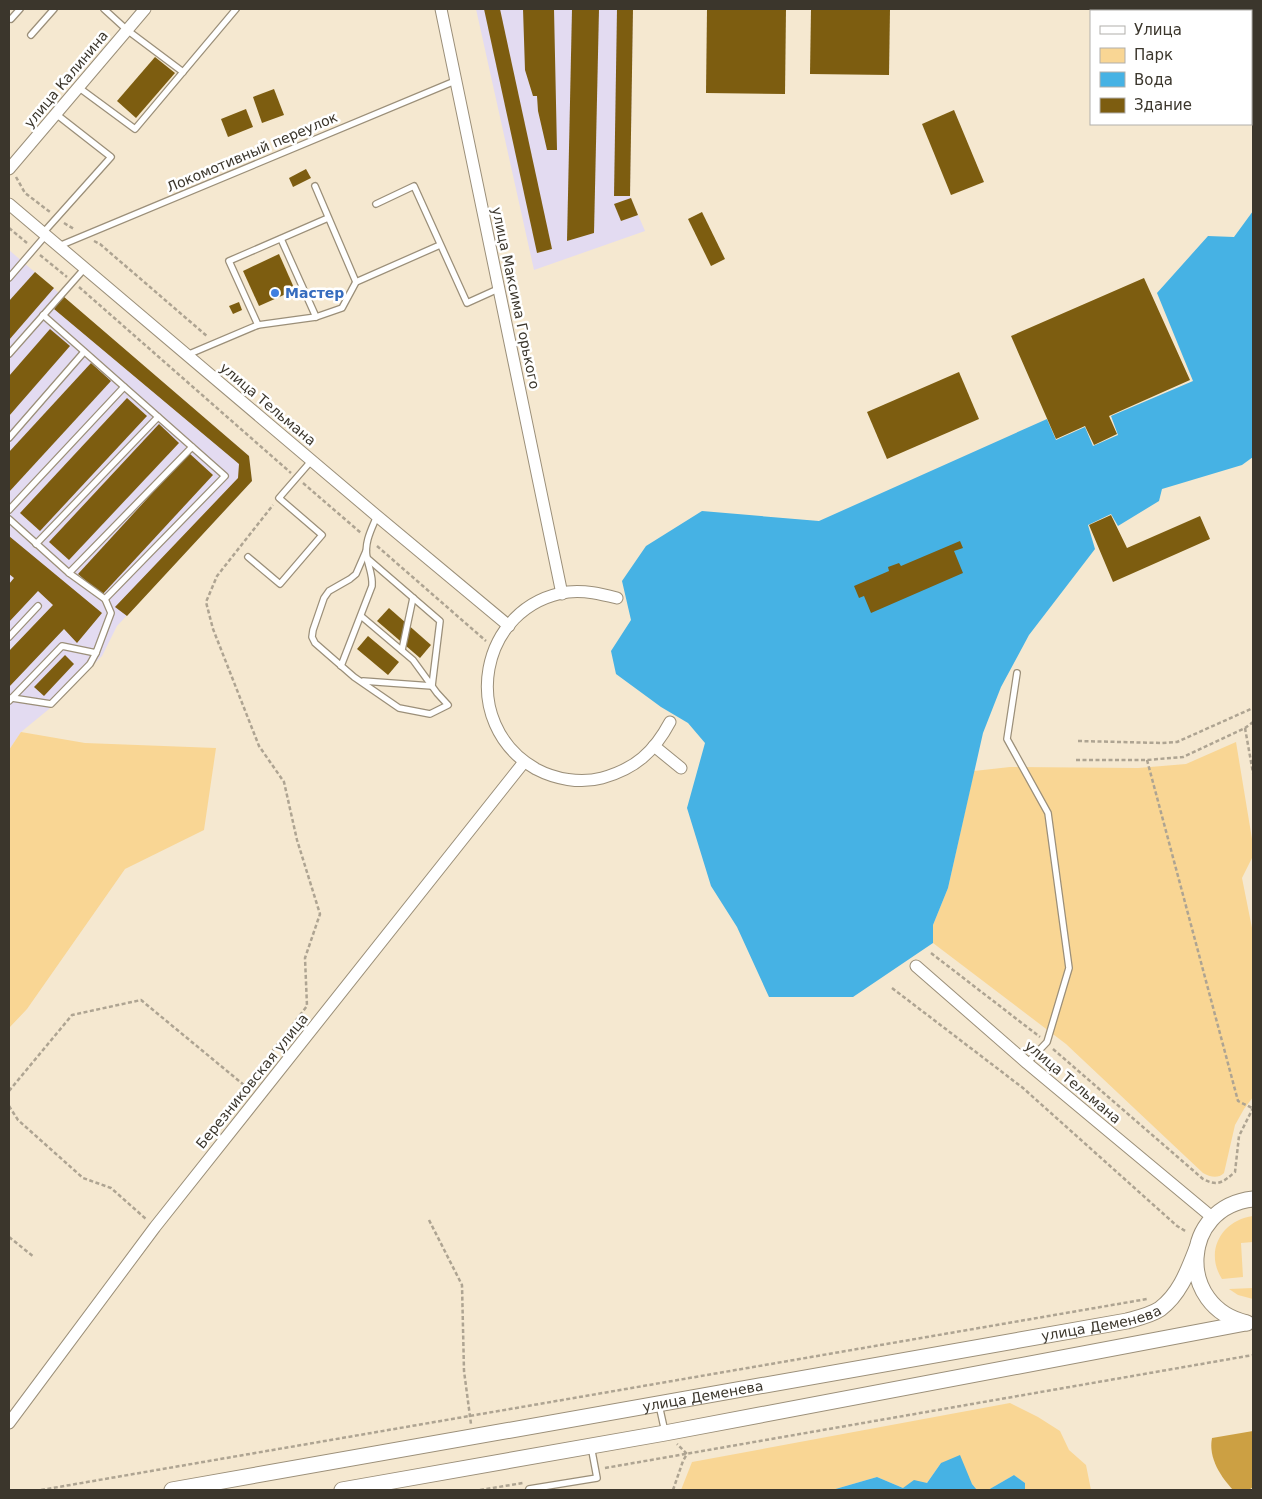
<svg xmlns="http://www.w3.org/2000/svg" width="1262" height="1499" font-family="'DejaVu Sans',sans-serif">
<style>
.industrial{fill:#e3dbf1}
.green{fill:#f9d694}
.forest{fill:#cca043}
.water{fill:#46b2e4}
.building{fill:#7d5d10}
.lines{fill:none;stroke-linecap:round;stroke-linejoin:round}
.lane-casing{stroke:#9b8f79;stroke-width:8}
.street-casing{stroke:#9b8f79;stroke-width:13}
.secondary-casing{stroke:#9b8f79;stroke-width:17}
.path{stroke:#aea492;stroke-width:2.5;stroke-dasharray:4 2.5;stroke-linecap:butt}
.lane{stroke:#fff;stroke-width:5.5}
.street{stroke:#fff;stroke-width:11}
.secondary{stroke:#fff;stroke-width:15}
.shop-dot{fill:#3f7fe0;stroke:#fff;stroke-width:2}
.labels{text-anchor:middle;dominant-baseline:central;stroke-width:5;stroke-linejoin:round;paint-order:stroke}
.street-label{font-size:14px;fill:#3b362c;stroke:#fff}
.shop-label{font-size:14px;font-weight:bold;fill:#366cbe;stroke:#fff;text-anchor:start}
</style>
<rect width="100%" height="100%" fill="#f5e8d0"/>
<g class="industrial">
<polygon points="476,9 633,9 630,196 645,231 534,270"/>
<polygon points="9,250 249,456 252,481 117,626 102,656 49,709 21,732 9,750"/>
</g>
<g class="green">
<polygon points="21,732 85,743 216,748 204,830 125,869 27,1009 9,1028 9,750"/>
<path d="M1236,742L1253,845V856L1242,878L1253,933V1097L1244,1109L1235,1125L1224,1173C1218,1179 1210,1177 1203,1173L1066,1044L933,943V925L948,888L974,771L1010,767L1138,768L1186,764Z"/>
<path d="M1253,1216V1242L1241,1243L1243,1277L1222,1279C1204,1251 1222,1220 1253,1216Z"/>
<polygon points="1253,1288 1253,1299 1238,1295 1229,1289"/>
<polygon points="1010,1403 1038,1417 1060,1431 1069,1450 1086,1465 1091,1490 1025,1490 1025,1483 1014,1475 988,1490 977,1490 972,1484 941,1463 927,1483 903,1488 877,1477 832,1490 681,1490 692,1462"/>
</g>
<path class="forest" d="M1253,1431V1487L1249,1490H1233C1221,1477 1208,1458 1212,1438Z"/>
<g class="water">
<polygon points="1253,211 1253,457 1242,465 1162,489 1159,501 1118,526 1111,514 1088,525 1095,549 1029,635 1001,687 983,733 948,888 933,925 933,943 853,997 769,997 737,927 711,886 687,808 705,743 688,723 661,707 616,674 611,651 631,620 622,581 646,546 702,511 819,521 1047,419 1056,440 1085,427 1093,446 1118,435 1111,416 1193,381 1157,293 1208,236 1234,237"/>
<polygon points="960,1455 972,1484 977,1490 832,1490 877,1477 903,1488 914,1480 927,1483 941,1463"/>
<polygon points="1014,1475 1025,1483 1025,1490 988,1490"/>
</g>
<g class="building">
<polygon points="484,9 500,9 552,249 537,253"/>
<polygon points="523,9 554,9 557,150 547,150 538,111 537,96 533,96 525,70"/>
<polygon points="572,9 599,9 594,233 567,241"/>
<polygon points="617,9 633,9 630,196 614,196"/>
<polygon points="707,9 786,9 785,94 706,93"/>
<polygon points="811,9 890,9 889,75 810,74"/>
<polygon points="155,57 175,73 136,118 117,101"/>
<polygon points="274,89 284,115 262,123 253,97"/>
<polygon points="246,109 253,127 228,137 221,119"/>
<polygon points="954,110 984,182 951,195 922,124"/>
<polygon points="306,169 311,178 293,187 289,178"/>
<polygon points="631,198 638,215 621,221 614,204"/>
<polygon points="702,212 725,259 711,266 688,219"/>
<polygon points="279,254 295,290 259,306 243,271"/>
<polygon points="35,272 54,288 9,340 9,301"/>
<polygon points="1144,278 1190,380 1109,416 1117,434 1094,445 1085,426 1056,439 1011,336"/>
<polygon points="63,296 249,456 252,481 127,616 115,607 238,478 239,464 54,309"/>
<polygon points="239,302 242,310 233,314 229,306"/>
<polygon points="50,329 70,346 9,416 9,376"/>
<polygon points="91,363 111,381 9,492 9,452"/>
<polygon points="959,372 979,419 887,459 867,412"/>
<polygon points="127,398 147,416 40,531 20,513"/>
<polygon points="159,424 179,443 69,560 49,542"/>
<polygon points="189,453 213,475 102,595 78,574"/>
<polygon points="1111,515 1127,548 1200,516 1210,539 1113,582 1089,525"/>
<polygon points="9,536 102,613 77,643 64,629 9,687 9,651 53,605 38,591 9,622 9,584 14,578 9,574"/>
<polygon points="960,541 963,548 954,551 963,573 871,613 864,596 859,598 854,586 889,571 888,567 899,563 901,566"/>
<polygon points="389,608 431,645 420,658 377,621"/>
<polygon points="368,636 399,662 388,675 357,649"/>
<polygon points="65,655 74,664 44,696 34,687"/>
</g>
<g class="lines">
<g class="lane-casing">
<g id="lane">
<polyline points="104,9 127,30 183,72"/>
<polyline points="11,19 20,9"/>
<polyline points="31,35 54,9"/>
<polyline points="78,87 135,129 236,9"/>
<polyline points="315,186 356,282"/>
<polyline points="376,204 414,186 467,303 498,289"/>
<polyline points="43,233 111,157 56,114"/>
<polyline points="281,239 316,317"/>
<polyline points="59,246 455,81"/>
<polyline points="9,278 46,235"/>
<polyline points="43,315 225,476 105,599"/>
<polyline points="258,325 229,261 328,218"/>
<polyline points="9,354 85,268"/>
<polyline points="187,355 258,325 316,317 342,308 356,282 440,245"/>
<polyline points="9,438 84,352"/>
<polyline points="9,510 124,387"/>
<polyline points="9,519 69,573 105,599 111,613 96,653 62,646 9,701"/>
<polyline points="36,544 158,417"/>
<polyline points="248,557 280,584 322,535 279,498 312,460"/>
<polyline points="69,573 192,447"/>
<polyline points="361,616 413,660 437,693 448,705 430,714 399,708 354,677 315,643 312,637 313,630 324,598 329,591 350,579 356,574 366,551"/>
<polyline points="9,637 38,606"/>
<polyline points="402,650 413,598"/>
<path d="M341,666L372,586C373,576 369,568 367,558C364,543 371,530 377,516"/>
<polyline points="1017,673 1007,739 1048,813 1069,968 1047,1042 1027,1063"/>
<polyline points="363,681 432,686 440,621 367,558"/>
<polyline points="12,698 51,704 90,664 96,653"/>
<polyline points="659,1405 665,1432"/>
<polyline points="530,1490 529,1489 597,1478 591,1446"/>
</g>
</g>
<g class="street-casing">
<g id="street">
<polyline points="441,9 562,594"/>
<polyline points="9,169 145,9"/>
<polyline points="9,204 377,516 509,626"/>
<path d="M617,598C601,594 585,590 568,592C479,605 457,724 536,769C555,779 580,784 602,778C635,769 654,752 670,722"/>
<polyline points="654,746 681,768"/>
<polyline points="916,966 1027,1063 1213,1218"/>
<polyline points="9,1423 155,1227 524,762"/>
</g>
</g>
<g class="secondary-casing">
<g id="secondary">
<path d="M1247,1323C1176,1307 1180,1207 1253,1199"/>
<path id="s1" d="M172,1490L1127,1321C1138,1318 1151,1315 1160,1309C1180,1294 1188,1271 1197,1248"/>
<polyline points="342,1490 665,1433 1246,1323"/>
</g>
</g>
<g class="path">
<polyline points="16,177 25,193 50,212"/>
<polyline points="64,223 74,229"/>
<polyline points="9,228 27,243"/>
<polyline points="94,241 100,244 208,337"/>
<polyline points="40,255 67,277"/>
<polyline points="79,287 291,473"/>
<polyline points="303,483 361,533"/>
<polyline points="377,546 486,641"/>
<polyline points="1245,728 1253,773"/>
<polyline points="1078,741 1162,743 1177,742 1253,708"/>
<polyline points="1076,760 1147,760 1183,757 1245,728 1253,722"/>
<polyline points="1147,760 1238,1101 1252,1108"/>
<polyline points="931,953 1040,1037"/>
<polyline points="892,988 1023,1088 1177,1226 1187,1232"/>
<path d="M1053,1049L1203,1179C1218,1187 1223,1182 1235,1172L1239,1136L1253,1108"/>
<polyline points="251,1086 247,1084 307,1006 305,958 320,914 297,840 284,782 259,746 213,629 206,602 217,576 273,505"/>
<polyline points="9,1091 72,1015 141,1000 250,1090"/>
<polyline points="9,1106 18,1120 83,1178 111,1188 146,1219"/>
<polyline points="429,1220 462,1285 464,1371 471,1424"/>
<polyline points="9,1237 34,1257"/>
<polyline points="605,1468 1253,1355"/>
<polyline points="41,1490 1147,1299"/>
<polyline points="480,1490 523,1483"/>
<polyline points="673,1490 683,1461 687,1454 677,1444"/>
</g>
<use href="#lane" class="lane"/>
<use href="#street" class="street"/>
<use href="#secondary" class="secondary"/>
</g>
<circle class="shop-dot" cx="275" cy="293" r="5"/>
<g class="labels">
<g class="street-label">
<text transform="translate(66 79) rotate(-50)">улица Калинина</text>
<text transform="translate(252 152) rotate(-23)">Локомотивный переулок</text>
<text transform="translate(516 298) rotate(78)">улица Максима Горького</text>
<text transform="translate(268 404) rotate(40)">улица Тельмана</text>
<text transform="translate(252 1081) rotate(-51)">Березниковская улица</text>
<text transform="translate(1073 1082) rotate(40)">улица Тельмана</text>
<text stroke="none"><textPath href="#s1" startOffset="944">улица Деменева</textPath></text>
<text stroke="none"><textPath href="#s1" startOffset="539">улица Деменева</textPath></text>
</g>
<g class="shop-label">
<text x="285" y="293">Мастер</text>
</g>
</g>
<rect width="1262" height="1499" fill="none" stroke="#3b362c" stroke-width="20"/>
<rect x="1090" y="10" width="162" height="115" fill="#ffffff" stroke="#b1afab"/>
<rect x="1100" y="26" width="25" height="8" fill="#ffffff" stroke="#b1afab"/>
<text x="1134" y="35" font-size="15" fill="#3b362c">Улица</text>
<rect x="1100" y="48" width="25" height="15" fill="#f9d694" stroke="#b1afab"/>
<text x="1134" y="60" font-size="15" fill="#3b362c">Парк</text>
<rect x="1100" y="72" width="25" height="15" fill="#46b2e4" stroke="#b1afab"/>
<text x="1134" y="85" font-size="15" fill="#3b362c">Вода</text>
<rect x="1100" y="98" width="25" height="15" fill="#7d5d10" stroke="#b1afab"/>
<text x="1134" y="110" font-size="15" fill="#3b362c">Здание</text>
</svg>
